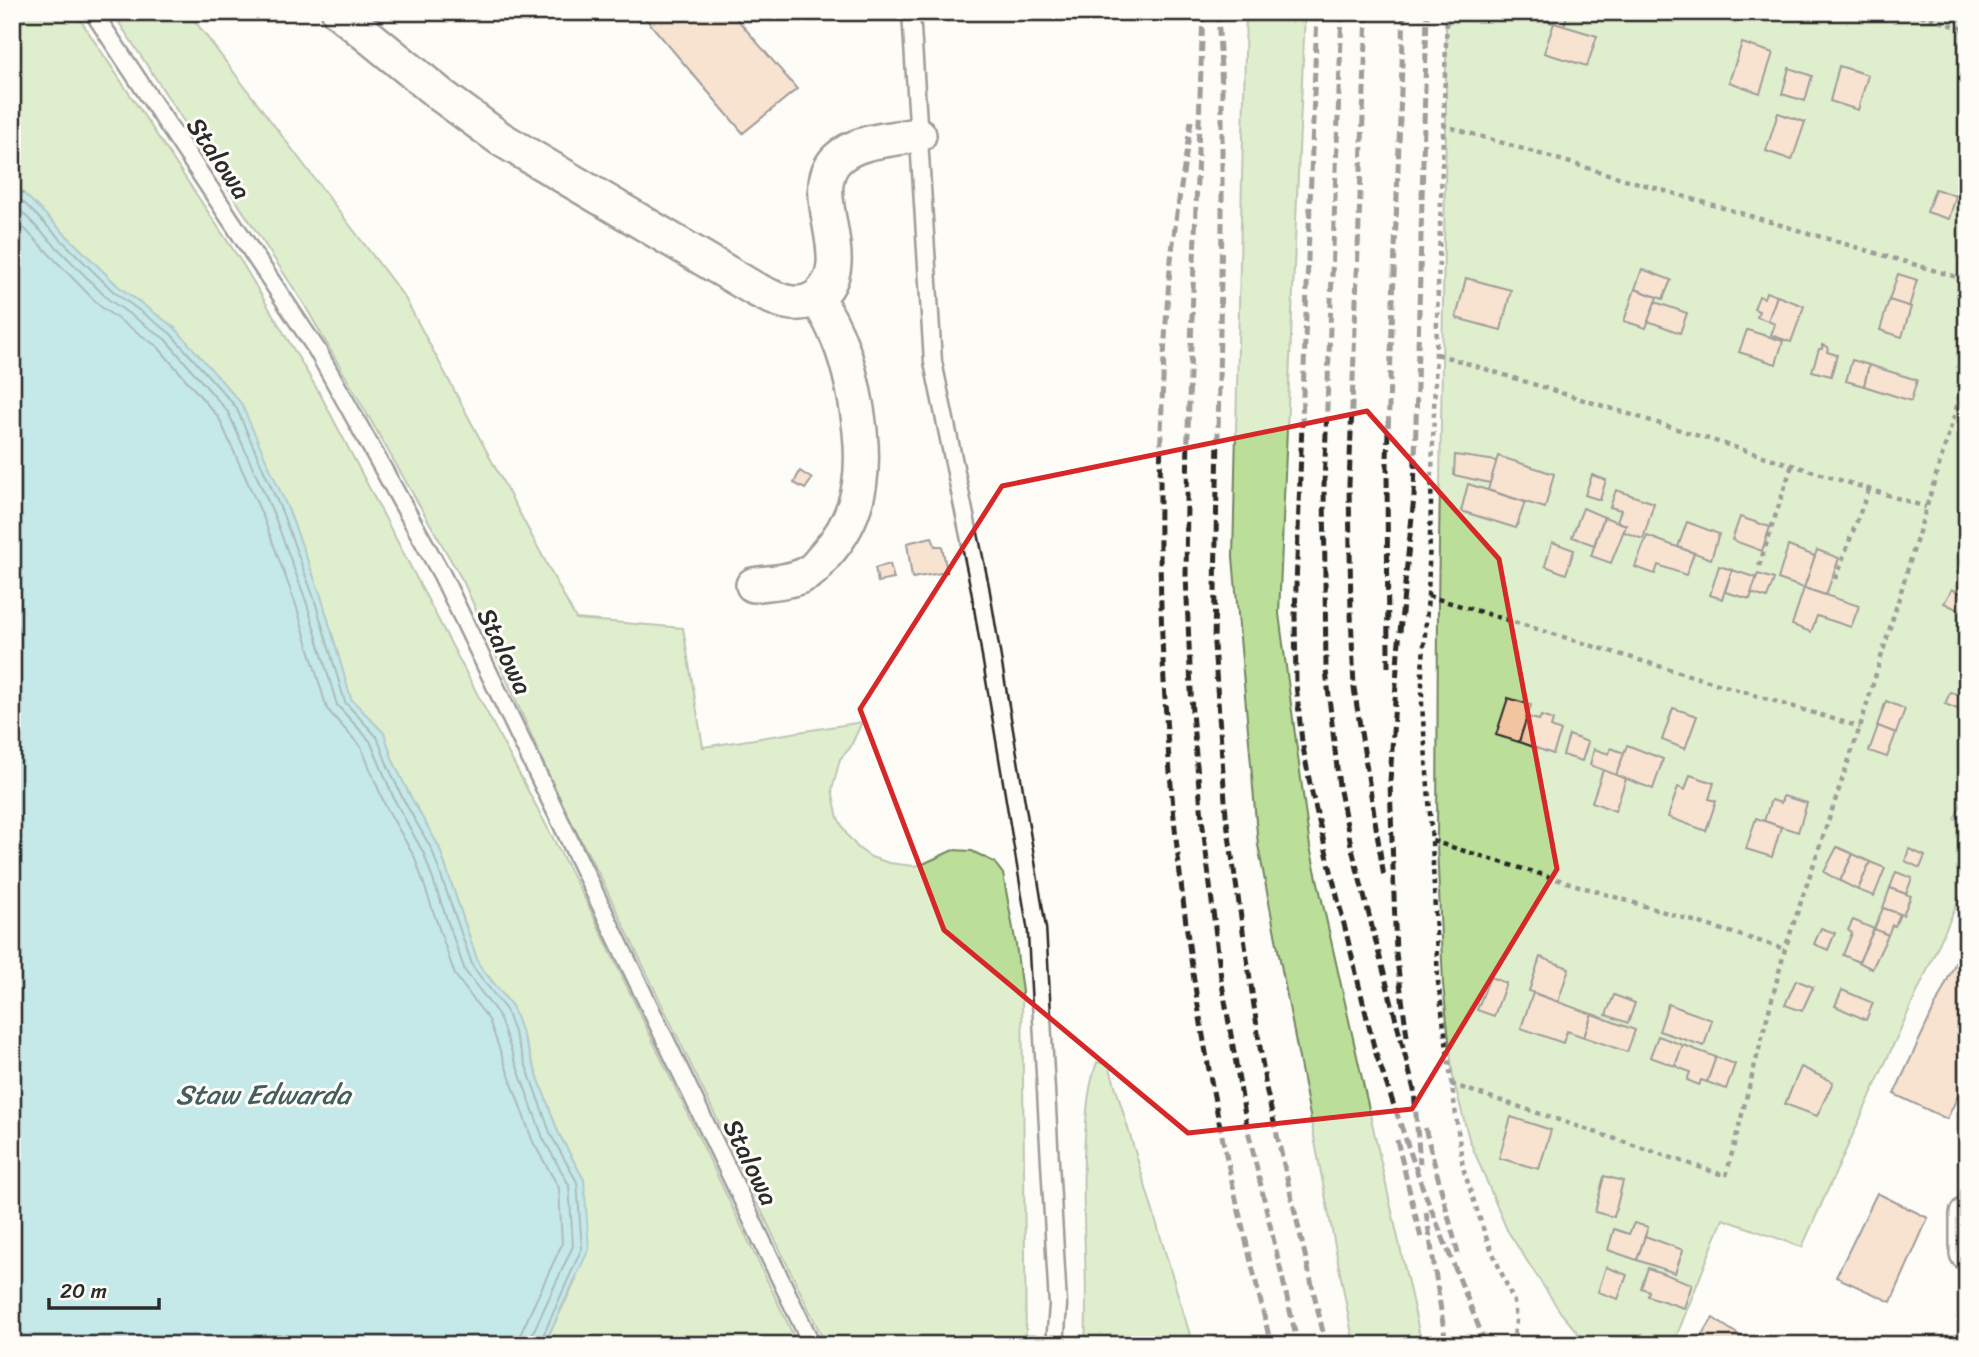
<svg xmlns="http://www.w3.org/2000/svg" width="1979" height="1357" font-family="Sriracha,sans-serif">
<style>
.green{fill:#bbde98;stroke:#738462;stroke-width:2}
.water{fill:#80d1d6;stroke:#5e8f92;stroke-width:2}
.lines{fill:none;stroke-linecap:round;stroke-linejoin:round}
.shore{stroke:#4d6d6f;stroke-width:2}
.building{fill:#f2c5a1;stroke:#2b2b2b;stroke-width:2}
.lane-casing{stroke:#2b2b2b;stroke-width:21}
.street-casing{stroke:#2b2b2b;stroke-width:38}
.path{stroke:#2b2b2b;stroke-width:4.5;stroke-dasharray:5 5;stroke-linecap:butt}
.lane{stroke:#fdfcf7;stroke-width:16}
.street{stroke:#fdfcf7;stroke-width:33}
.rail{stroke:#2b2b2b;stroke-width:5;stroke-dasharray:10 5;stroke-linecap:butt}
.marked{fill:none;stroke:#d62828;stroke-width:5;stroke-linejoin:round}
.labels{text-anchor:middle;dominant-baseline:central;stroke-width:6;stroke-linejoin:round;paint-order:stroke}
.street-label{font-size:26px;fill:#2b2b2b;stroke:#fdfcf7}
.water-label{font-size:28px;font-style:italic;fill:#445d5e;stroke:#fdfcf7}
</style>
<rect width="100%" height="100%" fill="#fdfcf7"/>
<filter id="ink" filterUnits="userSpaceOnUse"><feTurbulence type="fractalNoise" baseFrequency=".0143" numOctaves="2"/><feDisplacementMap in="SourceGraphic" scale="14" xChannelSelector="R" yChannelSelector="G"/><feConvolveMatrix kernelMatrix="1 2 1 2 8 2 1 2 1" color-interpolation-filters="sRGB"/></filter>
<g filter="url(#ink)">
<g class="green">
<polygon points="12,12 75,12 244,266 320,394 588,905 798,1345 544,1345 576,1280 584,1180 558,1132 512,1006 479,965 439,847 409,794 393,761 384,733 351,699 321,596 288,509 175,328 119,287 12,182"/>
<polygon points="112,12 188,12 405,298 576,619 683,628 703,747 862,722 850,748 840,759 832,790 838,818 847,835 858,848 871,857 889,863 914,866 923,864 953,850 972,851 994,862 1003,874 1016,945 1022,992 1026,1345 826,1345 599,874 563,807 464,583 304,304"/>
<polygon points="1246,12 1305,12 1279,614 1310,847 1422,1345 1354,1345 1258,845 1233,557"/>
<polygon points="1446,12 1967,12 1967,793 1954,819 1967,828 1967,882 1802,1247 1723,1219 1673,1345 1588,1345 1561,1313 1507,1230 1469,1139 1453,1078 1443,984 1437,845 1438,604 1446,125"/>
<path d="M1097,1062L1109,1065L1193,1345H1085C1089,1275 1080,1205 1085,1136C1087,1109 1088,1088 1097,1062Z"/>
</g>
<polygon class="water" points="12,182 119,287 175,328 241,403 288,509 321,596 351,699 384,733 393,761 409,794 439,847 479,965 512,1006 558,1132 584,1180 589,1249 544,1345 12,1345"/>
<g class="lines">
<g class="shore">
<polyline points="12,191 114,292 170,333 236,407 282,512 314,598 345,702 377,737 387,764 402,797 432,850 473,967 506,1010 551,1135 577,1182 582,1248 539,1345"/>
<polyline points="12,202 108,299 165,339 228,412 274,515 306,601 337,705 370,741 395,801 424,854 465,971 498,1014 543,1138 569,1185 573,1246 531,1337 530,1345"/>
<polyline points="12,216 101,307 158,347 219,418 264,519 296,605 327,709 361,747 385,805 415,858 455,975 489,1020 533,1142 559,1188 562,1244 521,1333 519,1345"/>
</g>
</g>
<g class="building">
<polygon points="640,12 731,12 797,89 743,133"/>
<polygon points="1549,12 1568,12 1564,26 1546,21"/>
<polygon points="1554,23 1597,36 1587,66 1544,53"/>
<polygon points="1742,43 1773,53 1760,93 1729,82"/>
<polygon points="1839,66 1868,75 1858,110 1830,101"/>
<polygon points="1789,68 1812,76 1805,101 1782,94"/>
<polygon points="1778,113 1805,122 1792,160 1766,151"/>
<polygon points="1935,189 1956,196 1949,219 1927,212"/>
<polygon points="1642,269 1671,280 1663,299 1635,289"/>
<polygon points="1898,274 1917,280 1909,307 1889,300"/>
<polygon points="1466,278 1511,290 1501,330 1456,318"/>
<polygon points="1635,289 1657,297 1646,328 1624,321"/>
<polygon points="1766,292 1777,296 1768,321 1757,317 1759,311 1754,309 1759,296 1764,298"/>
<polygon points="1777,296 1804,306 1791,342 1771,335 1775,324 1768,321"/>
<polygon points="1889,300 1911,307 1902,337 1880,330"/>
<polygon points="1655,302 1687,313 1680,333 1648,321"/>
<polygon points="1747,330 1783,341 1776,364 1739,352"/>
<polygon points="1822,345 1828,347 1827,352 1837,355 1831,376 1812,371 1819,349 1822,349"/>
<polygon points="1852,360 1869,365 1864,386 1846,381"/>
<polygon points="1869,365 1917,380 1911,401 1864,386"/>
<polygon points="1455,455 1497,461 1490,483 1454,475"/>
<polygon points="1498,456 1554,474 1545,508 1488,490"/>
<polygon points="800,471 812,479 805,489 794,483"/>
<polygon points="1592,475 1606,480 1600,500 1585,495"/>
<polygon points="1468,484 1525,502 1516,528 1461,511"/>
<polygon points="1616,490 1654,503 1643,539 1624,532 1626,525 1617,521 1621,510 1610,507"/>
<polygon points="1583,508 1604,517 1594,545 1572,537"/>
<polygon points="1604,517 1626,525 1611,563 1591,556"/>
<polygon points="1740,517 1770,527 1762,551 1732,540"/>
<polygon points="1687,522 1719,534 1711,559 1678,547"/>
<polygon points="1647,536 1694,553 1686,575 1658,565 1655,574 1635,567"/>
<polygon points="932,537 935,546 942,546 947,572 912,578 907,543"/>
<polygon points="1552,542 1574,550 1566,574 1545,566"/>
<polygon points="1788,546 1815,556 1804,588 1778,579"/>
<polygon points="1817,550 1839,558 1826,595 1804,588"/>
<polygon points="1967,553 1967,578 1957,573"/>
<polygon points="890,564 894,579 878,582 875,568"/>
<polygon points="1719,566 1732,570 1722,599 1710,595"/>
<polygon points="1732,570 1757,578 1750,599 1725,592"/>
<polygon points="1758,574 1774,579 1767,598 1751,593"/>
<polygon points="1804,588 1859,606 1851,627 1817,616 1811,632 1792,625"/>
<polygon points="1952,589 1967,597 1967,614 1944,603"/>
<polygon points="1950,692 1967,698 1965,712 1945,704"/>
<polygon points="1508,698 1531,705 1519,742 1496,735"/>
<polygon points="1886,701 1905,709 1896,733 1877,726"/>
<polygon points="1673,708 1697,716 1685,749 1662,740"/>
<polygon points="1541,716 1553,720 1551,727 1561,731 1553,754 1519,742 1527,717 1539,720"/>
<polygon points="1878,726 1896,733 1887,757 1869,751"/>
<polygon points="1569,735 1588,742 1582,761 1563,755"/>
<polygon points="1627,745 1663,759 1653,789 1616,775"/>
<polygon points="1611,748 1624,753 1616,775 1590,765 1594,749 1609,754"/>
<polygon points="1603,770 1626,779 1615,811 1592,802"/>
<polygon points="1690,775 1714,783 1709,799 1716,801 1706,831 1668,817 1678,787 1685,790"/>
<polygon points="1783,796 1807,803 1798,832 1764,821 1771,800 1781,803"/>
<polygon points="1756,818 1781,827 1772,857 1746,849"/>
<polygon points="1837,847 1853,854 1840,881 1824,872"/>
<polygon points="1909,849 1925,856 1920,868 1905,861"/>
<polygon points="1853,854 1870,862 1858,890 1840,881"/>
<polygon points="1870,862 1885,868 1874,896 1858,890"/>
<polygon points="1896,872 1912,878 1906,894 1890,888"/>
<polygon points="1890,888 1911,896 1903,915 1883,908"/>
<polygon points="1883,908 1900,914 1895,926 1892,925 1888,935 1874,929"/>
<polygon points="1853,920 1874,929 1859,962 1843,955 1852,933 1848,930"/>
<polygon points="1821,928 1835,933 1828,950 1814,944"/>
<polygon points="1874,929 1888,935 1872,969 1859,962"/>
<polygon points="1967,938 1967,1077 1947,1119 1894,1094"/>
<polygon points="1540,957 1569,968 1558,1002 1529,991"/>
<polygon points="1490,977 1506,983 1494,1016 1477,1010"/>
<polygon points="1796,980 1813,987 1802,1011 1785,1005"/>
<polygon points="1842,990 1873,1003 1866,1020 1835,1006"/>
<polygon points="1533,993 1592,1014 1584,1037 1567,1031 1563,1043 1521,1028"/>
<polygon points="1614,995 1635,1003 1628,1023 1606,1015"/>
<polygon points="1668,1004 1712,1020 1704,1046 1659,1031"/>
<polygon points="1592,1014 1635,1030 1627,1052 1584,1037"/>
<polygon points="1658,1036 1683,1045 1675,1066 1650,1057"/>
<polygon points="1683,1045 1716,1057 1707,1082 1701,1080 1699,1085 1687,1080 1690,1072 1675,1066"/>
<polygon points="1716,1057 1735,1064 1726,1089 1707,1082"/>
<polygon points="1801,1067 1833,1082 1817,1116 1785,1104"/>
<polygon points="1511,1117 1551,1130 1539,1169 1499,1158"/>
<polygon points="1604,1176 1623,1181 1614,1217 1595,1212"/>
<polygon points="1877,1193 1928,1218 1891,1302 1836,1277"/>
<polygon points="1634,1223 1648,1227 1637,1260 1608,1250 1614,1229 1629,1234"/>
<polygon points="1645,1236 1683,1250 1675,1273 1637,1260"/>
<polygon points="1606,1267 1627,1275 1618,1299 1598,1292"/>
<polygon points="1648,1268 1692,1284 1684,1308 1648,1296 1649,1291 1641,1288"/>
<polygon points="1713,1318 1754,1345 1696,1345"/>
</g>
<g class="lines">
<g class="lane-casing">
<g id="lane">
<polyline points="93,12 317,350 442,575 812,1345"/>
<polyline points="911,12 933,362 980,588 1037,930 1058,1305 1055,1345"/>
<polyline points="1966,1345 1967,1344"/>
</g>
</g>
<g class="street-casing">
<g id="street">
<path d="M339,12L442,96L501,139L753,288C772,298 798,312 818,296C860,262 803,193 837,159C856,140 894,139 919,135"/>
<path d="M753,585C771,582 796,582 811,571C816,567 821,561 825,555C866,511 866,459 856,403C849,365 839,330 816,298"/>
<polyline points="1967,1214 1967,1253"/>
</g>
</g>
<g class="path">
<polyline points="1447,12 1428,596 1422,671 1422,705 1432,841 1438,982 1463,1168 1486,1237 1514,1302 1516,1321 1513,1345"/>
<polyline points="1911,12 1967,30"/>
<polyline points="1442,125 1967,280"/>
<polyline points="1437,354 1926,507"/>
<polyline points="1759,566 1792,465"/>
<polyline points="1835,579 1869,489"/>
<polyline points="1428,596 1860,727"/>
<polyline points="1432,841 1785,949"/>
<polyline points="1451,1084 1726,1176 1785,949 1860,727 1967,373"/>
</g>
<use href="#lane" class="lane"/>
<use href="#street" class="street"/>
<g class="rail">
<polyline points="1203,12 1188,429 1186,575 1192,713 1202,818 1221,978 1247,1126 1298,1345"/>
<polyline points="1218,12 1222,89 1222,225 1214,644 1226,815 1266,1088 1326,1345"/>
<polyline points="1317,12 1295,615 1296,684 1302,742 1311,789 1375,1051 1422,1186 1486,1345"/>
<polyline points="1342,12 1324,486 1326,670 1339,786 1351,845 1414,1090 1420,1164"/>
<polyline points="1367,12 1349,485 1351,613 1354,688 1384,877"/>
<path d="M1191,121C1183,178 1172,235 1168,293C1149,559 1163,829 1213,1091C1229,1176 1251,1260 1271,1345"/>
<polyline points="1388,667 1387,459 1404,12"/>
<polyline points="1407,1036 1396,953 1390,782 1398,651 1414,497 1427,12"/>
<polyline points="1425,1128 1459,1257"/>
<polyline points="1397,1140 1422,1242"/>
<polyline points="1426,1212 1445,1337"/>
</g>
</g>
</g>
<path d="M0 0H1979V1357H0ZM1367,411L1499,559L1557,869L1412,1109L1188,1133L944,930L860,709L1002,486Z" fill="#fdfcf7" fill-opacity=".55" fill-rule="evenodd"/>
<path class="marked" d="M1367,411L1499,559L1557,869L1412,1109L1188,1133L944,930L860,709L1002,486Z"/>
<g class="labels">
<g class="street-label">
<text transform="translate(219 158) rotate(56)">Stalowa</text>
<text transform="translate(505 651) rotate(64)">Stalowa</text>
<text transform="translate(751 1162) rotate(64)">Stalowa</text>
</g>
<g class="water-label">
<text x="263" y="1094">Staw Edwarda</text>
</g>
</g>
<rect width="1979" height="1357" fill="none" stroke="#fdfcf7" stroke-width="42"/>
<rect x="21" y="21" width="1937" height="1315" fill="none" stroke="#2b2b2b" stroke-width="2.5" filter="url(#ink)"/>
<path d="M49 1298v10h110v-10" fill="none" stroke="#2b2b2b" stroke-width="3.5"/>
<text x="60" y="1298" font-size="21" fill="#2b2b2b" stroke="#fdfcf7" stroke-width="5" paint-order="stroke">20 m</text>
</svg>
